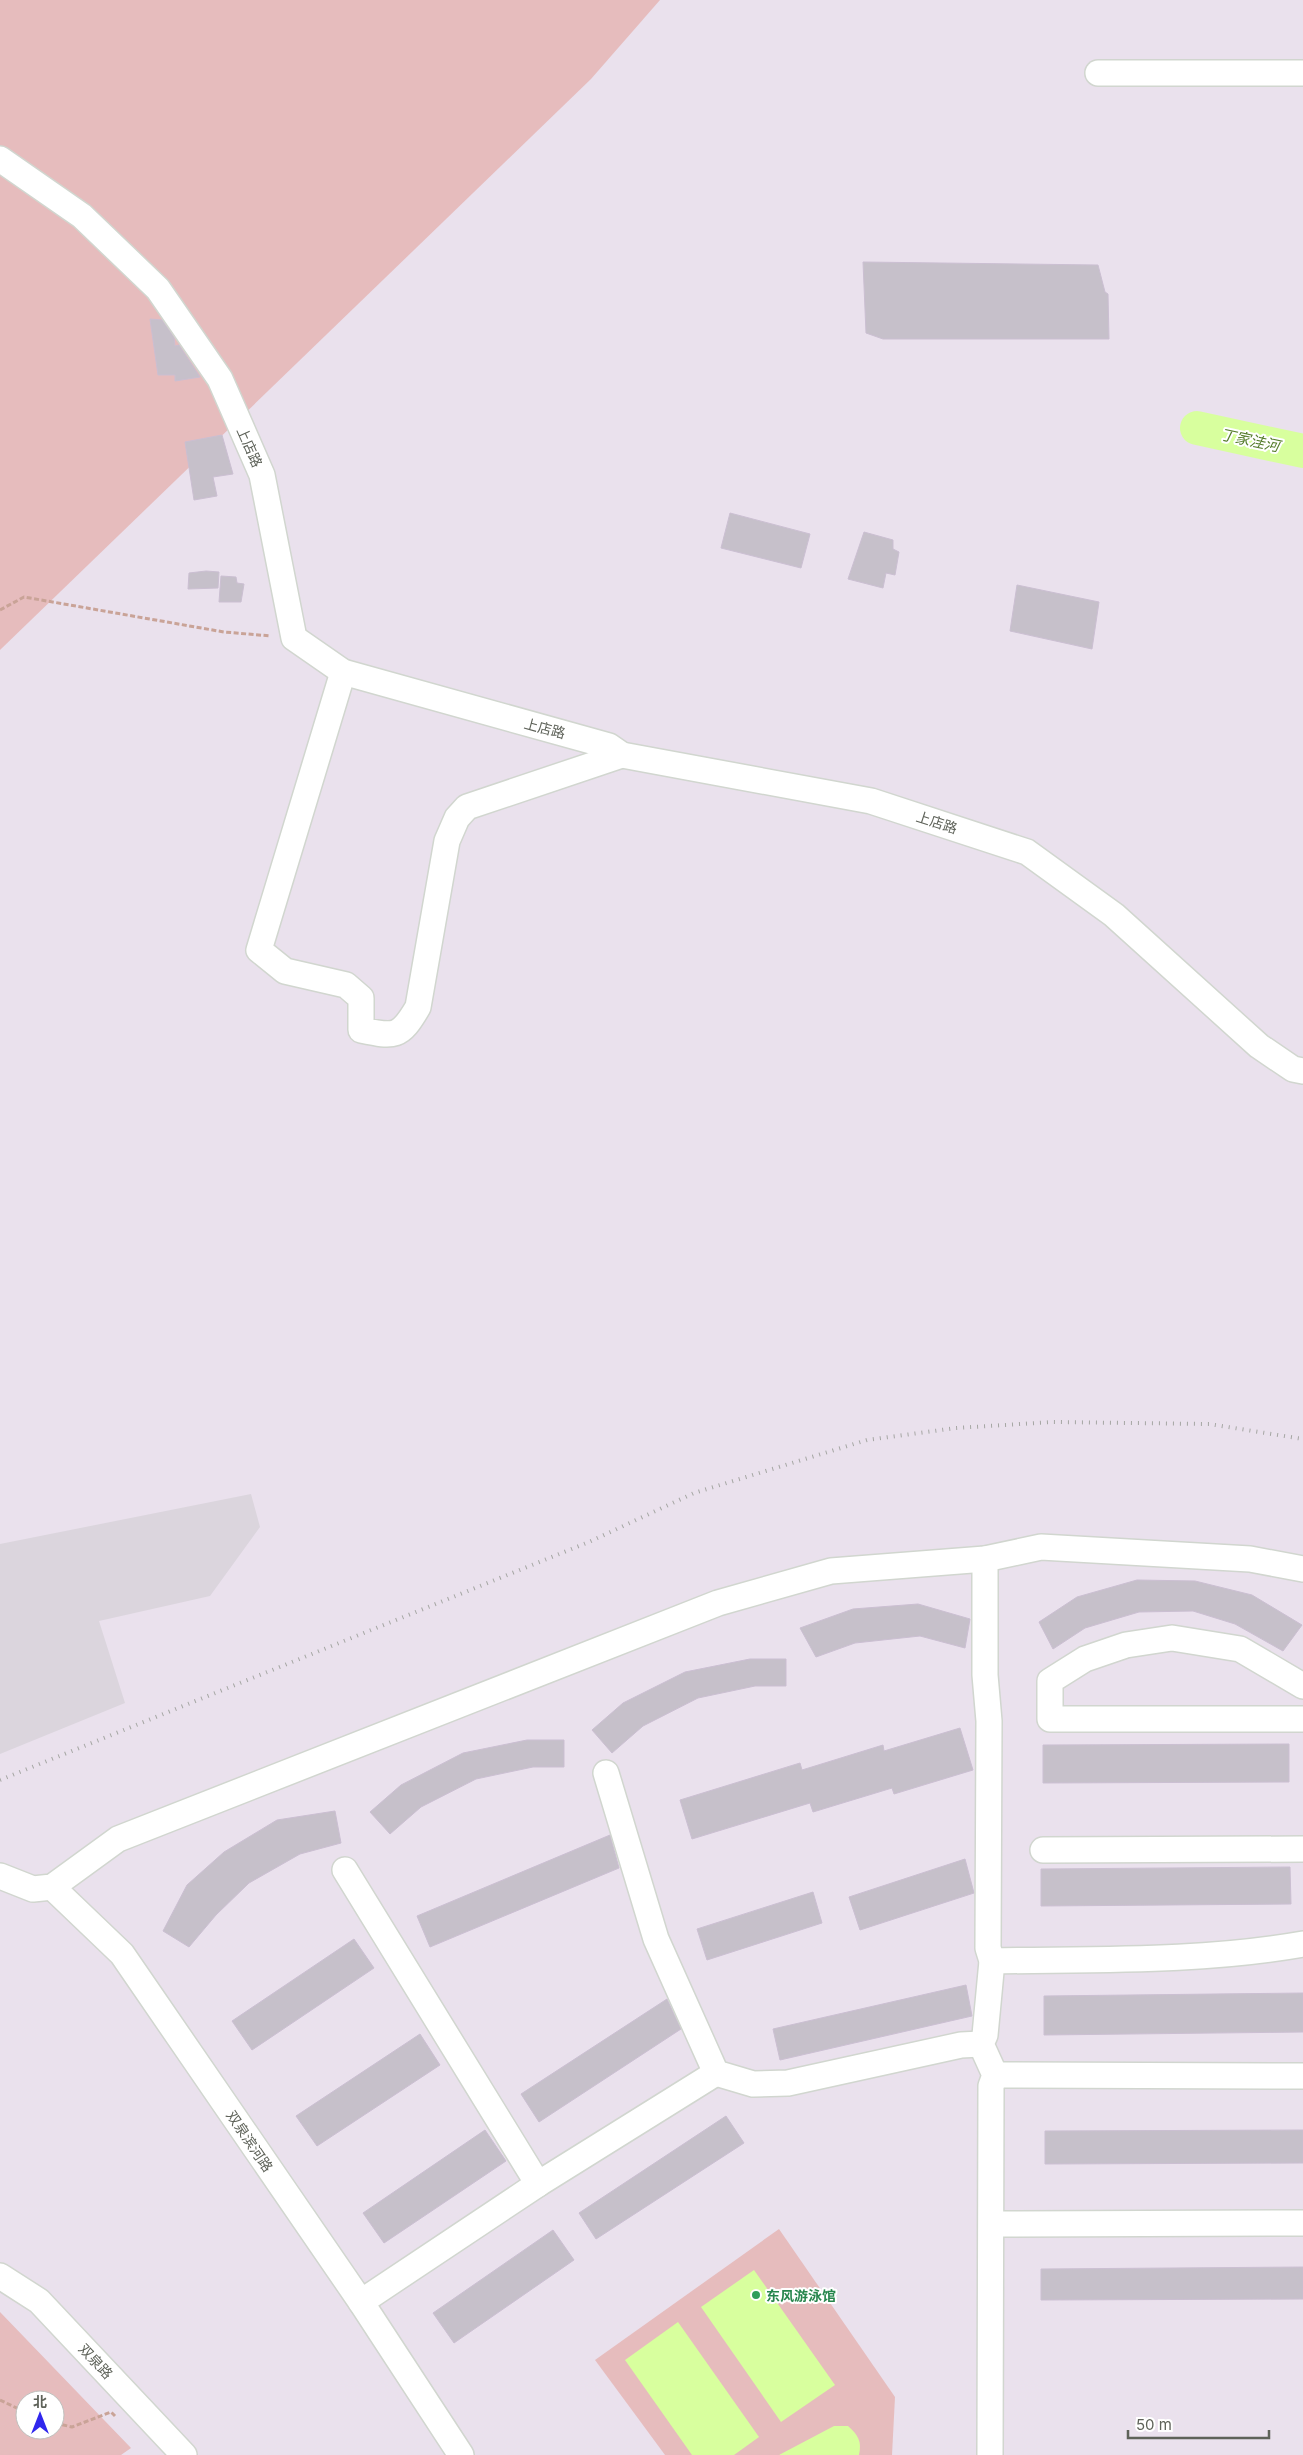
<svg xmlns="http://www.w3.org/2000/svg" width="1303" height="2455" font-family="Inter,'Noto Sans SC',sans-serif">
<style>
.industrial{fill:#dbd5dd}
.green{fill:#e6bcbd;fill-rule:evenodd}
.water{fill:#d8ff9e}
.lines{fill:none;stroke-linecap:round;stroke-linejoin:round}
.river{stroke:#d8ff9e;stroke-width:34}
.building{fill:#c6c0ca;stroke:#cbbfd2}
.minor-casing{stroke:#d1d6cf;stroke-width:28}
.path{stroke:#c9a397;stroke-width:3;stroke-dasharray:5 2.5;stroke-linecap:butt}
.minor{stroke:#fff;stroke-width:25}
.rail{stroke:#a5a6a3;stroke-width:4;stroke-dasharray:1 6;stroke-linecap:butt}
.leisure-dot{fill:#2e9e5b;stroke:#fff;stroke-width:2}
.labels{text-anchor:middle;dominant-baseline:central;stroke-width:4;stroke-linejoin:round;paint-order:stroke}
.street-label{font-size:14px;fill:#5e6259;stroke:#fff}
.leisure-label{font-size:14px;font-weight:bold;fill:#27864d;stroke:#fff;text-anchor:start}
.water-label{font-size:15px;font-style:italic;fill:#567d2d;stroke:#fff}
</style>
<rect width="100%" height="100%" fill="#eae1ed"/>
<polygon class="industrial" points="251,1494 260,1527 210,1596 99,1621 125,1703 0,1754 0,1544"/>
<g class="green">
<polygon points="0,0 660,0 591,79 0,650"/>
<polygon points="779,2229 895,2397 892,2455 665,2455 595,2360"/>
<path d="M0,2312L131,2448L121,2455H0ZM25,2400H55V2430H25Z"/>
</g>
<g class="water">
<polygon points="754,2270 835,2385 781,2422 701,2307"/>
<polygon points="678,2322 759,2437 734,2455 692,2455 625,2360"/>
<path d="M834,2426H848C858,2435 862,2441 859,2455H779Z"/>
</g>
<g class="lines">
<polyline class="river" points="1197,428 1303,451"/>
</g>
<g class="building">
<polygon points="863,262 1098,265 1105,292 1108,294 1109,339 883,339 866,333"/>
<polygon points="150,319 162,320 174,337 175,346 179,345 200,377 175,381 175,375 158,375"/>
<polygon points="222,435 233,474 213,477 217,496 194,500 185,442"/>
<polygon points="730,513 810,534 801,568 721,548"/>
<polygon points="864,532 893,540 893,549 899,552 895,575 886,573 883,588 848,579"/>
<polygon points="206,571 219,572 218,588 188,589 189,573"/>
<polygon points="221,576 236,577 237,583 244,584 241,602 219,602"/>
<polygon points="1017,585 1099,602 1092,649 1010,631"/>
<polygon points="1137,1580 1195,1581 1252,1595 1302,1625 1283,1651 1235,1624 1193,1611 1139,1612 1085,1628 1053,1649 1039,1622 1077,1597"/>
<polygon points="918,1604 970,1619 965,1648 920,1636 855,1643 816,1657 800,1628 853,1609"/>
<polygon points="750,1659 786,1659 786,1686 755,1686 698,1698 643,1726 612,1753 592,1730 623,1703 685,1672"/>
<polygon points="960,1728 973,1770 894,1794 892,1788 813,1812 810,1803 692,1839 680,1800 800,1763 802,1770 883,1745 884,1751"/>
<polygon points="527,1740 564,1740 564,1767 533,1767 476,1779 421,1807 390,1834 370,1812 401,1785 463,1753"/>
<polygon points="1289,1744 1289,1782 1043,1783 1043,1745"/>
<polygon points="335,1811 341,1843 300,1854 249,1883 216,1915 189,1947 163,1931 187,1885 224,1852 277,1820"/>
<polygon points="610,1835 619,1868 430,1947 417,1916"/>
<polygon points="965,1859 974,1893 860,1930 849,1897"/>
<polygon points="1290,1867 1291,1904 1041,1906 1041,1869"/>
<polygon points="813,1892 822,1923 707,1960 697,1929"/>
<polygon points="354,1939 374,1968 252,2050 232,2021"/>
<polygon points="966,1985 972,2016 780,2060 773,2029"/>
<polygon points="1303,1993 1303,2032 1044,2035 1044,1996"/>
<polygon points="667,1999 681,2029 539,2122 521,2094"/>
<polygon points="420,2034 440,2065 317,2146 296,2116"/>
<polygon points="726,2116 744,2143 596,2239 579,2213"/>
<polygon points="485,2130 506,2161 384,2243 363,2213"/>
<polygon points="1303,2130 1303,2163 1045,2164 1045,2131"/>
<polygon points="553,2230 574,2260 454,2343 433,2313"/>
<polygon points="1303,2267 1303,2299 1041,2300 1041,2269"/>
</g>
<g class="lines">
<g class="minor-casing">
<g id="minor">
<polyline points="1098,73 1303,73"/>
<polyline points="0,159 82,216 158,289 220,379 262,475 294,638 343,672 609,746 622,755 871,801 1027,852 1114,915 1259,1046 1293,1069 1303,1071"/>
<path d="M343,672L259,950L285,971L346,985L361,998V1030C395,1037 400,1038 418,1007L447,841L457,818L467,807L622,755"/>
<polyline points="985,1559 985,1675 989,1721 988,1948 992,1961 985,2035 981,2044 995,2075 991,2086 990,2455"/>
<polyline points="1303,1686 1240,1649 1172,1638 1126,1645 1085,1659 1050,1681 1050,1719 1303,1719"/>
<polyline points="606,1773 656,1939 716,2073 753,2084 788,2083 961,2045 981,2044"/>
<polyline points="1043,1850 1303,1849"/>
<polyline points="345,1870 538,2184"/>
<polyline points="0,1876 33,1889 52,1887 118,1839 718,1603 831,1571 985,1559 1041,1547 1250,1559 1303,1569"/>
<polyline points="52,1887 122,1954 361,2302 461,2455"/>
<path d="M992,1961C1096,1959 1201,1962 1303,1944"/>
<polyline points="995,2075 1303,2076"/>
<polyline points="992,2224 1303,2223"/>
<polyline points="0,2276 39,2301 184,2455"/>
<polyline points="361,2302 538,2184 716,2073"/>
</g>
</g>
<g class="path">
<polyline points="0,610 24,597 224,632 271,636"/>
<polyline points="0,2400 25,2412"/>
<polyline points="55,2423 72,2427 111,2412 115,2416"/>
</g>
<use href="#minor" class="minor"/>
<polyline class="rail" points="0,1780 589,1542 694,1493 867,1440 956,1428 1053,1422 1209,1424 1303,1439"/>
</g>
<circle class="leisure-dot" cx="756" cy="2295" r="5"/>
<g class="labels">
<g class="street-label">
<text transform="translate(250 447) rotate(66)">上店路</text>
<text transform="translate(545 728) rotate(15)">上店路</text>
<text transform="translate(937 822) rotate(18)">上店路</text>
<text transform="translate(250 2141) rotate(56)">双泉滨河路</text>
<text transform="translate(96 2361) rotate(47)">双泉路</text>
</g>
<g class="leisure-label">
<text x="766" y="2295">东风游泳馆</text>
</g>
<g class="water-label">
<text transform="translate(1250 440) rotate(12)">丁家洼河</text>
</g>
</g>
<g transform="translate(40 2415)"><circle r="24" fill="#ffffff" stroke="#bfc0bd"/>
<path d="M0-4L9 19L0 12L-9 19Z" fill="#3027ed"/>
<text y="-8" font-size="14" font-weight="bold" text-anchor="middle" fill="#5e6259">北</text>
</g>
<path d="M1128 2430v8h141v-8" fill="none" stroke="#5e6259" stroke-width="2.5"/>
<text x="1136" y="2430" font-size="15" fill="#5e6259" stroke="#ffffff" stroke-width="4" paint-order="stroke">50 m</text>
</svg>
